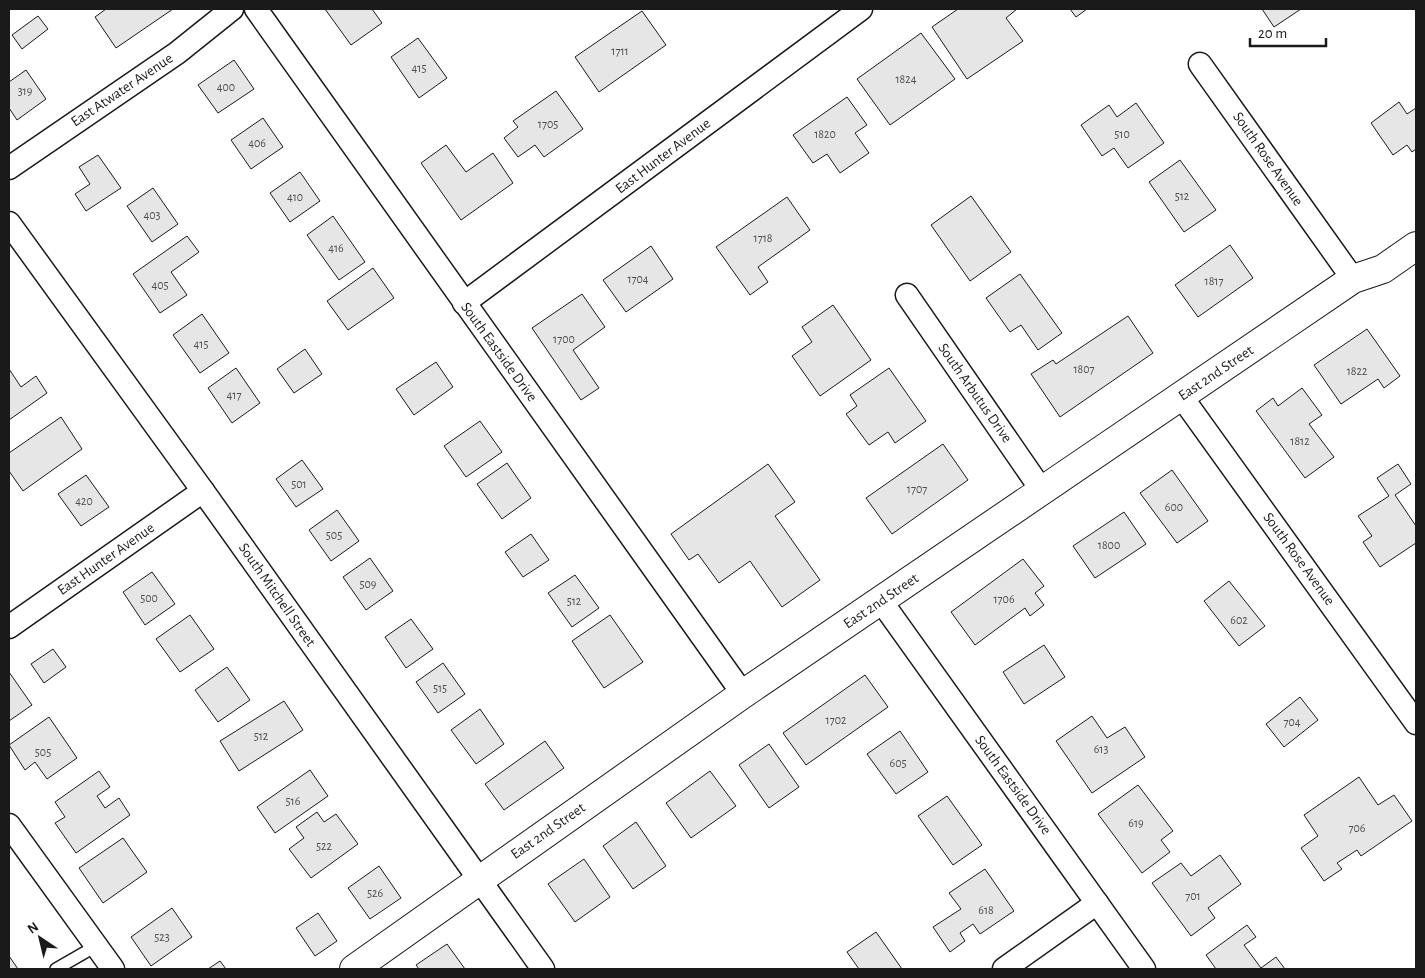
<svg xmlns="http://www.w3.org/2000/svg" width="1425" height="978" font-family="'Alegreya Sans',sans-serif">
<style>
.building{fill:#e6e6e6;stroke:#1a1a1a}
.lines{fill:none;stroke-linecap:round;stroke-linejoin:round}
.lane-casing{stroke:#1a1a1a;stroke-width:14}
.street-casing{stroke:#1a1a1a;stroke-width:25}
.secondary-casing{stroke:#1a1a1a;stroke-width:30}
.lane{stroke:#fff;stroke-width:11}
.street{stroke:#fff;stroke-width:22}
.secondary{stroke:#fff;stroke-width:28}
.labels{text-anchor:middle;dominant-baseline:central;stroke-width:4;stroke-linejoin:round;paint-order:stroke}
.number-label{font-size:12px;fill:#4d4d4d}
.street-label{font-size:15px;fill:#1a1a1a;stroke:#fff}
</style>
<rect width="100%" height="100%" fill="#fff"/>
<g class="building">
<polygon points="106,9 173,9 116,48 95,17"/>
<polygon points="325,9 372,9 382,23 351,45"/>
<polygon points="958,9 1017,9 1006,18 1023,41 967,79 932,27"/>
<polygon points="1070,9 1087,9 1076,17"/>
<polygon points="1262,9 1301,9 1274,27"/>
<polygon points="642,11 666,45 599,92 575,57"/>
<polygon points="38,16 48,29 22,49 12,35"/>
<polygon points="921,33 955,79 890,125 857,79"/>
<polygon points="418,38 447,78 419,98 391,57"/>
<polygon points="234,60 254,89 218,113 198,85"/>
<polygon points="26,70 46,99 17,120 9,108 9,82"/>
<polygon points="556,91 583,129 544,157 535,145 518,157 504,138 518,127 513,121"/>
<polygon points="847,97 867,125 855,133 869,153 840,173 827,154 813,163 793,135"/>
<polygon points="1399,102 1407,114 1416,108 1416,149 1412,152 1407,145 1393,155 1371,123"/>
<polygon points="1136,103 1164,143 1128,168 1114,148 1102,156 1081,125 1109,105 1117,117"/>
<polygon points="263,118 283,147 251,169 231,140"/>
<polygon points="446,145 466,172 493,153 513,183 461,220 421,163"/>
<polygon points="98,155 121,188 86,211 75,194 90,184 79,167"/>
<polygon points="1180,160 1216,210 1184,232 1149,182"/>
<polygon points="300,172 320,201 290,222 270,193"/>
<polygon points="153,188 178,224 152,242 127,206"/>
<polygon points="971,196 1011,252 970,281 931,225"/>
<polygon points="787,197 810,230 758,267 768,282 750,295 716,247"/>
<polygon points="333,216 365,262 339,280 307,235"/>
<polygon points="187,236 199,252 171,272 187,295 160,313 133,274"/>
<polygon points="1230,245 1253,278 1198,317 1175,285"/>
<polygon points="651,246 673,279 626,312 603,280"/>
<polygon points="373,268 394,298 348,330 327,301"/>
<polygon points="1020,274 1062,333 1038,350 1021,325 1010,332 986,298"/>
<polygon points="582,294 605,327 573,350 599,388 581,400 532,328"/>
<polygon points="833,305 871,360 820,396 792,356 812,342 802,327"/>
<polygon points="202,314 229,353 200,373 173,335"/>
<polygon points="1128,316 1153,353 1060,417 1031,374 1053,360 1056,364"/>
<polygon points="1367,329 1400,376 1384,388 1378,379 1341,404 1314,365"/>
<polygon points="305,349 322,374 294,393 277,369"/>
<polygon points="436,362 453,387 414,415 396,389"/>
<polygon points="236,368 260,403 232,423 208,388"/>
<polygon points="889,368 926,421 895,443 888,432 869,445 846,414 857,406 850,395"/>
<polygon points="9,369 21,387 36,376 47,393 9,420"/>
<polygon points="1302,388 1322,415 1309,424 1334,457 1305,478 1256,411 1273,398 1278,406"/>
<polygon points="61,417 82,449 23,491 9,471 9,453"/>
<polygon points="480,421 502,452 466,477 444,446"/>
<polygon points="943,444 968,480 892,534 866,498"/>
<polygon points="302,460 323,489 296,507 276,479"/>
<polygon points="507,463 531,498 502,519 477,484"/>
<polygon points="768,464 795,502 775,516 820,580 782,607 750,561 719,583 698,554 689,560 671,534"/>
<polygon points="1398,464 1411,484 1395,495 1416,526 1416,543 1380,567 1363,542 1372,536 1358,516 1389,496 1377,478"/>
<polygon points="1172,470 1208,521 1177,543 1140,493"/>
<polygon points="86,475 109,507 81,526 58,494"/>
<polygon points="337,510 359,541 331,561 309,530"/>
<polygon points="1124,512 1146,544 1095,578 1073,546"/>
<polygon points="531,534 549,560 523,577 505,552"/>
<polygon points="370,558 393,591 366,610 343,577"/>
<polygon points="1023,559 1044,586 1035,593 1044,605 1030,616 1025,608 975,645 951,612"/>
<polygon points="152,572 175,604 145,625 123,592"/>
<polygon points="575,575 599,608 572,627 548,593"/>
<polygon points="1229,581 1265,626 1239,646 1204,601"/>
<polygon points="190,615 214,649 180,672 156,639"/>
<polygon points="610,615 643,662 604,688 572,641"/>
<polygon points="411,619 433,649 406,668 385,637"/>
<polygon points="1044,645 1065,677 1024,704 1003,672"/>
<polygon points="53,649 66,667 44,683 31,664"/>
<polygon points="443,663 465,694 438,713 416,682"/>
<polygon points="227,667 250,700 218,722 195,690"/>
<polygon points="9,672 32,705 9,721"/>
<polygon points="865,675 888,707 806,765 783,733"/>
<polygon points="1300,697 1318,720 1284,747 1266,724"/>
<polygon points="284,701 303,730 239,771 220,741"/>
<polygon points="480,709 504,744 476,764 451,730"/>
<polygon points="1092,716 1107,738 1125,727 1145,757 1092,793 1056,741"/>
<polygon points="49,717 77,758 47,779 35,762 25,770 9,745"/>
<polygon points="900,731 928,772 896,794 867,754"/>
<polygon points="545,741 564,768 504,810 485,784"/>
<polygon points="769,744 799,787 769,808 739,765"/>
<polygon points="310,770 328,796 275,833 257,807"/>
<polygon points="99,771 110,787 97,796 105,808 119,798 130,815 76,853 55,823 65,817 55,802"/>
<polygon points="710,771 736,806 691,838 666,803"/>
<polygon points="1359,777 1378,805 1394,795 1412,821 1361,856 1357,850 1337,863 1342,869 1324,881 1301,848 1318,836 1304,815"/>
<polygon points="1138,785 1173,831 1161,840 1170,852 1142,873 1098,814"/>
<polygon points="947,796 982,845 953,865 918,816"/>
<polygon points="317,812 324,822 336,814 358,844 311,878 289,849 304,838 296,827"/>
<polygon points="636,822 666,866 633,889 603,846"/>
<polygon points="123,838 147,872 103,903 79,868"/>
<polygon points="1220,855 1241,884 1208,908 1215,918 1191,936 1152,883 1181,863 1191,876"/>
<polygon points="584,859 610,897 575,922 548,884"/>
<polygon points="379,866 401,898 370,919 348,888"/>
<polygon points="985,869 1014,911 980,934 973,924 960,933 965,941 950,952 933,927 961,909 949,893"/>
<polygon points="172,908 192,937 151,966 131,937"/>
<polygon points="318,913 337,941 315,956 296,928"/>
<polygon points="1247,925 1256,937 1244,945 1261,968 1276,957 1285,969 1216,969 1206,955"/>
<polygon points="876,932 902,969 859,969 847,952"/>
<polygon points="447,944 465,969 419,969 416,965"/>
<polygon points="9,956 18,969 9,969"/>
<polygon points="220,961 226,969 208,969"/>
</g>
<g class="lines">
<g class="lane-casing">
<polyline id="lane" points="56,969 96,946"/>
</g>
<g class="street-casing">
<g id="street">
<polyline points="256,9 743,694"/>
<polyline points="1200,64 1353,279"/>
<polyline points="9,168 177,53 232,9"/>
<polyline points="9,223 203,491 543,969"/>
<polyline points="907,295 1043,492"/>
<polyline points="464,303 861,9"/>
<polyline points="1181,396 1416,723"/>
<polyline points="881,601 1144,969"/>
<polyline points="9,627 203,491"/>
<polyline points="9,825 113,969"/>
<polyline points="1004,969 1097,903"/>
</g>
</g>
<g class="secondary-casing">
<polyline id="secondary" points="354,969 743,694 1353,279 1383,269 1416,246"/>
</g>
<use href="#lane" class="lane"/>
<use href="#street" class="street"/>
<use href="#secondary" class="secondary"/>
</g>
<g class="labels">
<g class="number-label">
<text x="620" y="51">1711</text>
<text x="419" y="68">415</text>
<text x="906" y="79">1824</text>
<text x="226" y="87">400</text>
<text x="25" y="91">319</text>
<text x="548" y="124">1705</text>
<text x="825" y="134">1820</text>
<text x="1122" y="134">510</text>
<text x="257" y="143">406</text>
<text x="1182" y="196">512</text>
<text x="295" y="197">410</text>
<text x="152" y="215">403</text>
<text x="763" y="238">1718</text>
<text x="336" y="248">416</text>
<text x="638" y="279">1704</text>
<text x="1214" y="281">1817</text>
<text x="160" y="285">405</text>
<text x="564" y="339">1700</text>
<text x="201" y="344">415</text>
<text x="1084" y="369">1807</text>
<text x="1357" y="371">1822</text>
<text x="234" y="395">417</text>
<text x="1300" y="441">1812</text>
<text x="299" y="484">501</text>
<text x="917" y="489">1707</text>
<text x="84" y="501">420</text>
<text x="1174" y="507">600</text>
<text x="334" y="535">505</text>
<text x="1109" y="545">1800</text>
<text x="368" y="584">509</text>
<text x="149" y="598">500</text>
<text x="1004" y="599">1706</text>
<text x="574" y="601">512</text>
<text x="1239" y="620">602</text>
<text x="440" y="688">515</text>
<text x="836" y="720">1702</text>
<text x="1292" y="722">704</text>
<text x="261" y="736">512</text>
<text x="1101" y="749">613</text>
<text x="43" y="752">505</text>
<text x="898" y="763">605</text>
<text x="293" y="801">516</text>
<text x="1136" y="823">619</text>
<text x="1357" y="828">706</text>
<text x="324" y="846">522</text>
<text x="375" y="893">526</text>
<text x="1193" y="896">701</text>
<text x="986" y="910">618</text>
<text x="162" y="937">523</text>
</g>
<g class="street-label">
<text transform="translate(122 90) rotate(-34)">East Atwater Avenue</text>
<text transform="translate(663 156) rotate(-37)">East Hunter Avenue</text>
<text transform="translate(1268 159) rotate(55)">South Rose Avenue</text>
<text transform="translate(499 352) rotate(54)">South Eastside Drive</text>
<text transform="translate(1216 373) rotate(-34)">East 2nd Street</text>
<text transform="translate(975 393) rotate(55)">South Arbutus Drive</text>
<text transform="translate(106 559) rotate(-35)">East Hunter Avenue</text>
<text transform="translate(1299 559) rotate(54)">South Rose Avenue</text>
<text transform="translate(277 595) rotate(55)">South Mitchell Street</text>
<text transform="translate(881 601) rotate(-34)">East 2nd Street</text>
<text transform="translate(1013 785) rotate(54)">South Eastside Drive</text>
<text transform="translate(548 831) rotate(-35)">East 2nd Street</text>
</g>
</g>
<rect width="1425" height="978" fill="none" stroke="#1a1a1a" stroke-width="20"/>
<g transform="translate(40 938) rotate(325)" stroke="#ffffff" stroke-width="4" paint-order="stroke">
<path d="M0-4L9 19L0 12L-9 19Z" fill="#1a1a1a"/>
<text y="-8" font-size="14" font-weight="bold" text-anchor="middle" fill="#1a1a1a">N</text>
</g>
<path d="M1250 38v8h76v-8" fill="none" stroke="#1a1a1a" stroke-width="2.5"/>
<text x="1258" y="38" font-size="15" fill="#1a1a1a" stroke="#ffffff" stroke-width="4" paint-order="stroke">20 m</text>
</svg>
